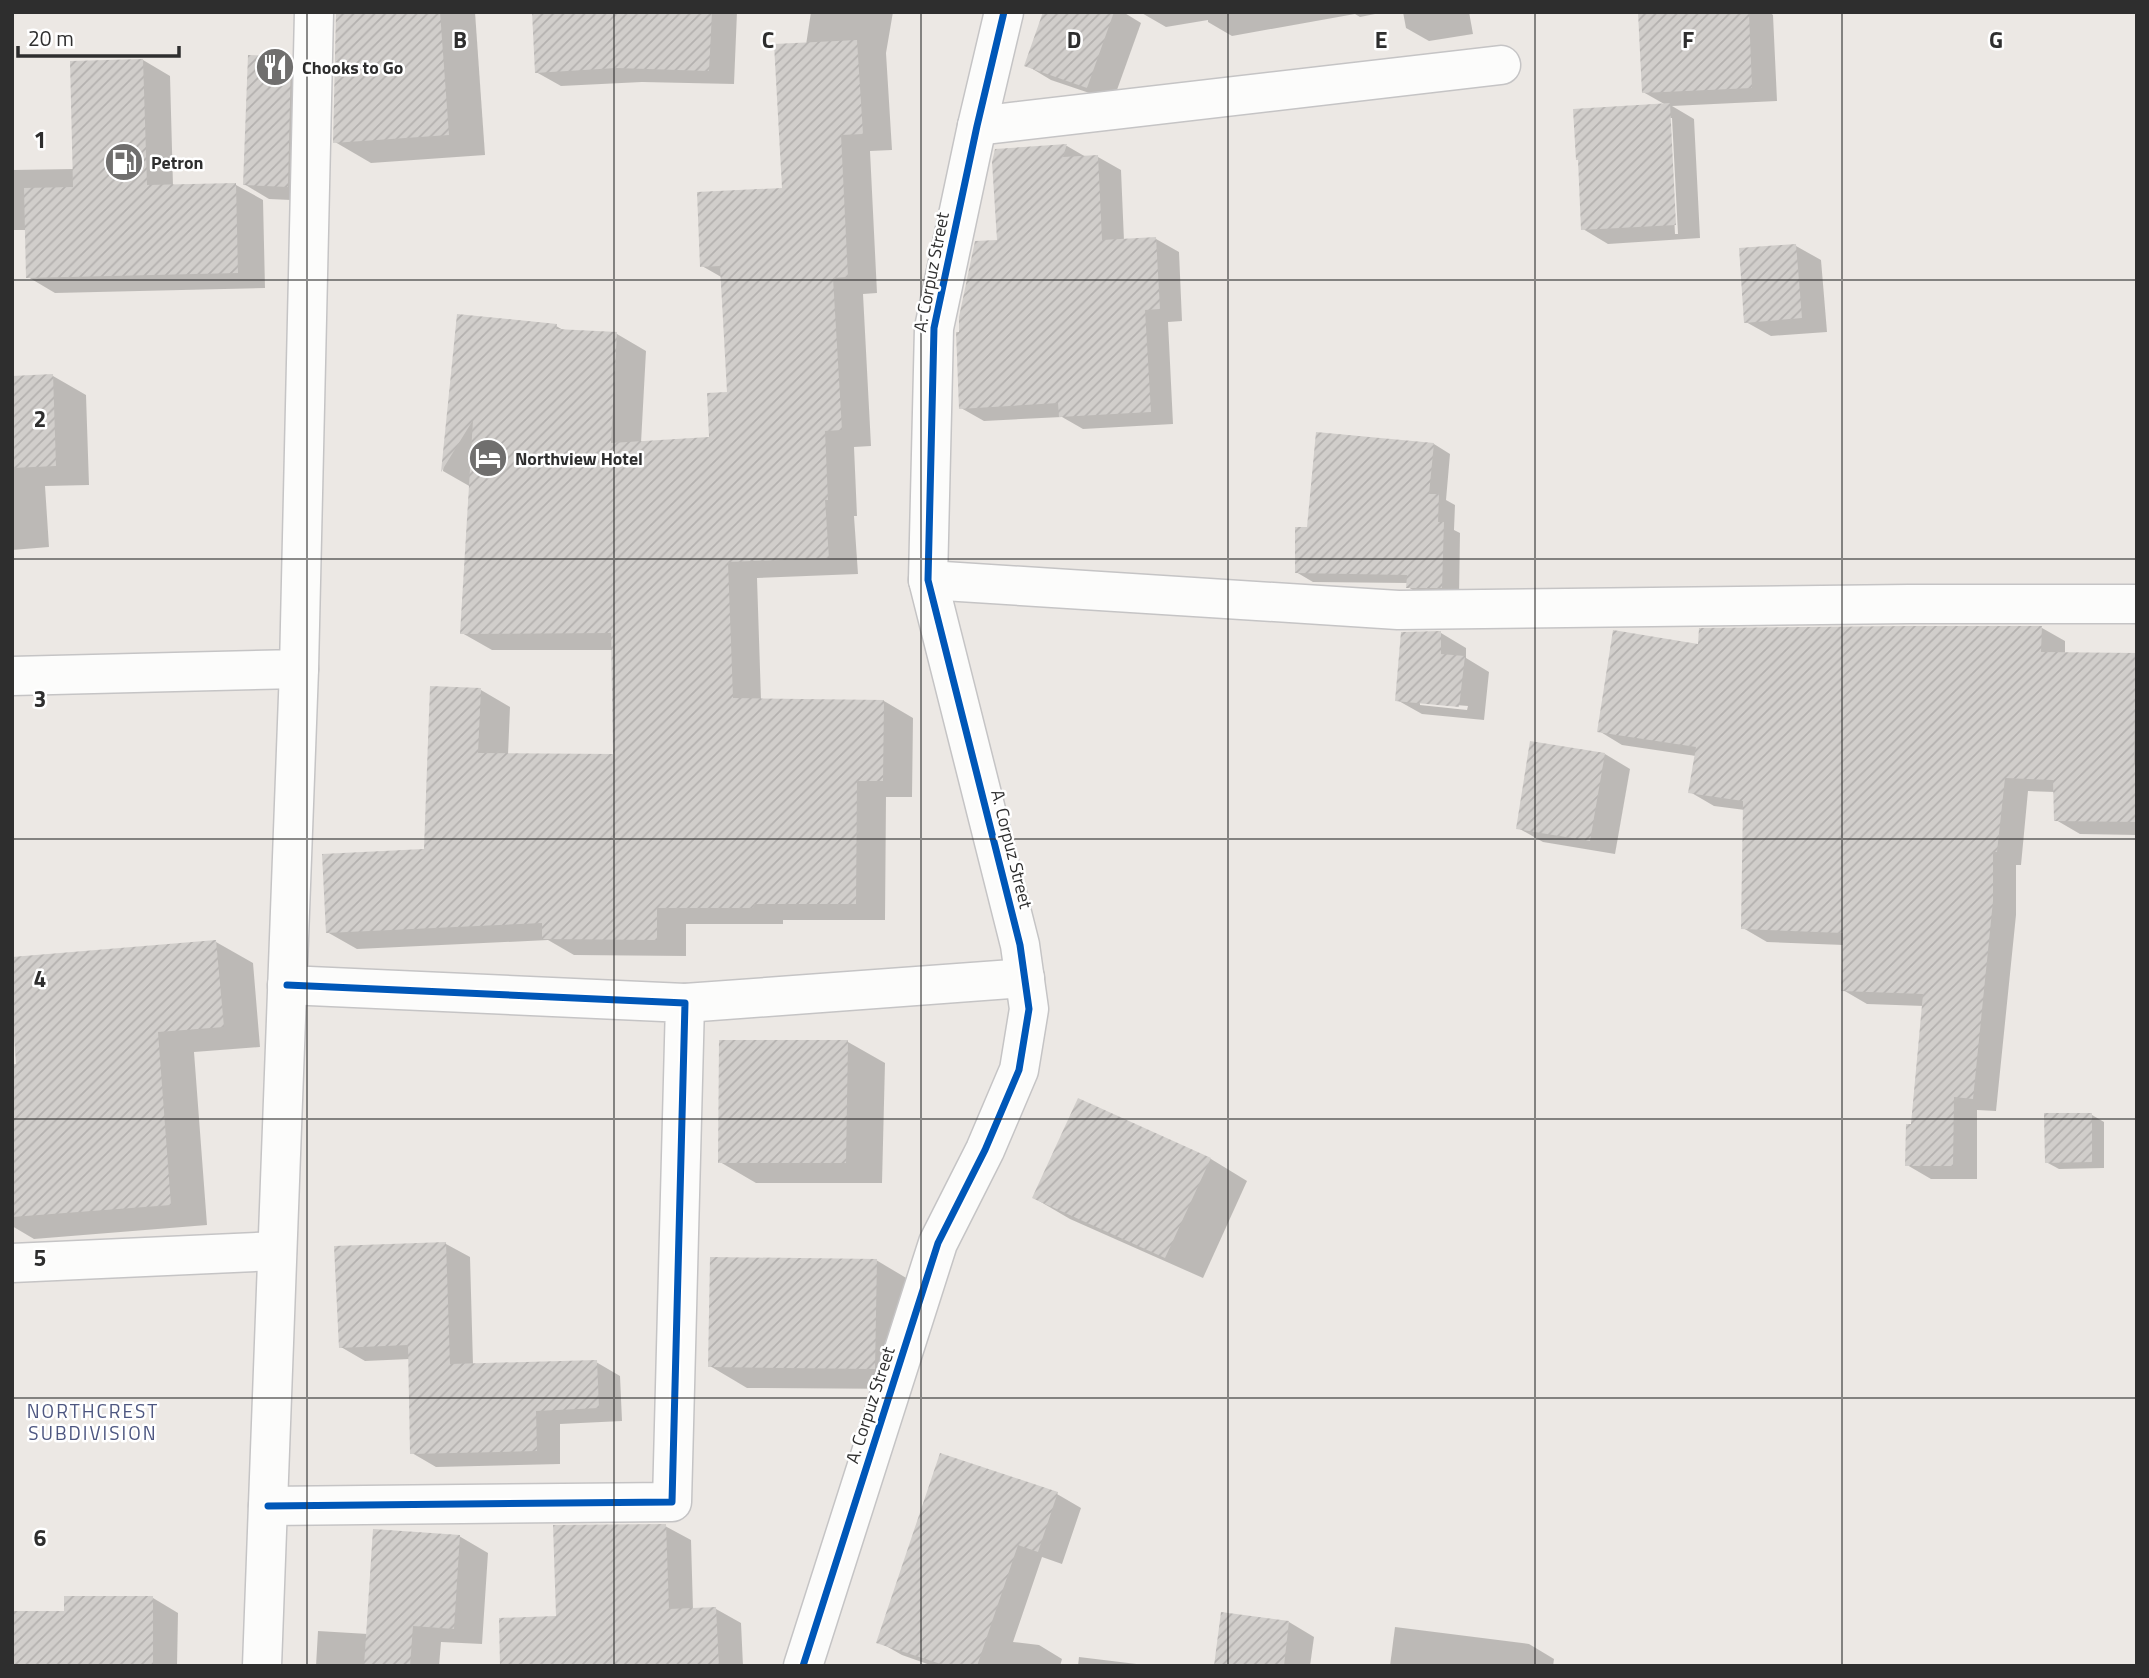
<svg xmlns="http://www.w3.org/2000/svg" width="2149" height="1678" font-family="'Titillium Web',sans-serif">
<style>
.shadow{fill:#0003;fill-rule:evenodd}
.building{fill:url(#building-hatch)}
.lines{fill:none;stroke-linecap:round;stroke-linejoin:round}
.minor-casing{stroke:#c5c4c5;stroke-width:41}
.minor{stroke:#fcfcfb;stroke-width:38}
.cycleway-casing{stroke:#fff;stroke-width:11}
.cycleway{stroke:#0057b8;stroke-width:7}
.grid{fill:none;stroke:#2e2e2e;stroke-width:2;stroke-opacity:0.55}
.labels{text-anchor:middle;dominant-baseline:central;stroke-width:5;stroke-linejoin:round;paint-order:stroke}
.poi-label{font-size:18px;font-weight:bold;fill:#2e2e2e;stroke:#fff;text-anchor:start}
.street-label{font-size:18px;fill:#2e2e2e;stroke:#fff}
.neighbourhood-label{font-size:19px;letter-spacing:2px;fill:#4d5680;stroke:#fff}
.grid-label{font-size:23px;text-anchor:middle;font-weight:bold;fill:#2e2e2e;stroke:#fff;stroke-width:5;stroke-linejoin:round;paint-order:stroke}
</style>
<defs>
<pattern id="building-hatch" width="6" height="6" patternUnits="userSpaceOnUse" patternTransform="scale(1.75)"><rect width="6" height="6" fill="#d1cecb"/><path d="M-1 1l2-2M0 6l6-6M5 7l2-2" fill="none" stroke="#b4b1af"/></pattern>
</defs>
<rect width="100%" height="100%" fill="#ece8e4"/>
<g class="shadow">
<polygon points="338,12 475,12 485,155 371,163 335,142"/>
<polygon points="533,12 737,12 734,84 642,82 561,86 536,72"/>
<polygon points="811,12 893,12 886,53 892,150 870,151 877,293 863,294 871,446 854,447 857,516 854,516 858,574 757,578 761,700 884,701 913,718 912,797 886,797 885,920 783,920 783,924 686,924 686,956 574,955 548,940 357,949 327,932 425,851 481,690 510,707 508,755 614,756 613,650 492,650 462,633 471,487 443,471 459,316 556,326 565,331 617,334 646,351 641,443 711,438 728,394 723,278 702,266 784,190"/>
<polygon points="1045,12 1123,12 1141,23 1113,101 1051,80 1026,65"/>
<polygon points="1385,12 1360,17 1355,14 1232,36 1208,22 1208,20 1166,27 1140,12"/>
<polygon points="1403,12 1469,12 1473,34 1429,41 1406,28"/>
<path d="M1640,12H1769L1773,15L1777,101L1672,106L1694,119L1700,238L1608,244L1583,229L1666,105L1643,92ZM1669,118H1672L1678,234H1675Z"/>
<polygon points="291,58 316,73 313,201 269,199 244,184"/>
<polygon points="143,60 170,76 173,186 236,185 263,200 265,288 55,293 28,277 27,230 12,230 12,170 74,169"/>
<polygon points="1067,146 1086,157 1098,157 1121,170 1124,241 1156,239 1179,252 1182,321 1168,322 1173,424 1083,429 1062,417 984,421 961,408 961,333 998,242 996,150"/>
<polygon points="1796,246 1821,260 1827,332 1771,336 1746,322"/>
<polygon points="53,376 86,395 89,485 45,486 49,547 12,550 12,378"/>
<polygon points="1434,444 1450,454 1446,500 1455,505 1454,530 1460,533 1459,596 1424,597 1408,587 1408,583 1313,582 1296,572 1309,528"/>
<polygon points="2042,628 2065,641 2065,654 2137,654 2137,835 2080,834 2056,820 2055,792 2028,791 2021,865 2016,865 2016,915 1996,1111 1977,1110 1977,1179 1931,1179 1907,1165 1924,1006 1867,1004 1843,990 1844,945 1767,942 1743,928 1745,810 1714,806 1690,792 1696,756 1622,745 1599,731 1700,646"/>
<path d="M1441,633L1466,648V658L1489,672L1484,720L1422,714L1397,700ZM1420,702L1468,706L1467,710L1420,705Z"/>
<polygon points="1605,754 1630,769 1615,854 1543,842 1518,828"/>
<polygon points="216,942 253,963 260,1047 194,1052 207,1225 34,1239 12,1226 12,1066 18,1066"/>
<polygon points="848,1042 885,1063 882,1183 756,1183 720,1162"/>
<polygon points="1079,1101 1211,1159 1247,1181 1203,1278 1070,1219 1034,1198"/>
<polygon points="2092,1115 2104,1122 2104,1168 2059,1169 2046,1162"/>
<polygon points="446,1244 470,1257 473,1365 596,1362 620,1376 622,1421 560,1424 560,1464 436,1467 412,1453 410,1359 365,1361 341,1347"/>
<polygon points="876,1260 913,1282 911,1389 747,1388 710,1366"/>
<polygon points="1057,1494 1081,1508 1062,1564 1042,1557 1013,1642 1039,1645 1062,1659 1060,1666 933,1666 902,1655 879,1642"/>
<polygon points="665,1526 691,1540 693,1610 716,1609 741,1623 743,1666 502,1666"/>
<polygon points="459,1536 488,1553 482,1644 441,1642 439,1666 316,1666 318,1631 368,1634"/>
<polygon points="153,1598 178,1613 177,1666 12,1666 66,1613"/>
<polygon points="1289,1622 1314,1637 1310,1666 1216,1666"/>
<polygon points="1395,1627 1529,1644 1554,1659 1553,1666 1390,1666"/>
<polygon points="1079,1657 1153,1666 1078,1666"/>
</g>
<g class="building">
<polygon points="336,12 440,12 449,135 333,143"/>
<polygon points="532,12 712,12 709,71 616,68 535,73"/>
<polygon points="1043,12 1114,12 1087,88 1024,66"/>
<polygon points="1638,12 1749,12 1752,88 1642,93"/>
<polygon points="857,40 863,134 841,135 848,277 833,278 842,430 825,431 828,500 825,500 829,558 728,562 733,698 884,700 883,781 857,781 856,904 754,904 753,908 657,908 657,940 542,939 542,923 326,933 322,854 424,849 430,686 481,688 478,753 613,754 611,633 460,634 473,420 441,472 457,314 557,324 556,329 617,332 611,443 709,437 707,393 727,392 720,266 700,267 697,192 782,188 774,44"/>
<polygon points="248,55 291,56 288,187 243,185"/>
<polygon points="143,59 147,185 236,183 238,273 26,278 24,188 73,187 70,61"/>
<polygon points="1670,103 1676,225 1581,230 1578,160 1576,160 1573,109"/>
<polygon points="1067,144 1063,157 1098,155 1102,240 1156,237 1160,309 1145,310 1151,412 1059,417 1058,403 959,409 956,332 959,332 959,317 975,241 997,240 992,162 995,149"/>
<polygon points="1796,244 1802,318 1744,323 1739,248"/>
<polygon points="53,374 56,466 12,468 12,376"/>
<polygon points="1316,432 1434,443 1429,494 1439,494 1438,522 1444,522 1442,588 1406,588 1407,575 1295,573 1295,527 1307,527"/>
<polygon points="1909,626 2042,626 2041,652 2136,653 2134,763 2137,763 2137,822 2054,821 2053,780 2005,778 1997,852 1993,852 1993,901 1973,1099 1954,1097 1953,1166 1905,1166 1906,1124 1911,1124 1923,994 1841,991 1843,933 1741,929 1743,801 1688,793 1696,747 1597,732 1613,630 1698,644 1699,628"/>
<polygon points="1441,631 1441,654 1465,656 1459,707 1395,701 1401,632"/>
<polygon points="1530,741 1605,753 1590,841 1516,829"/>
<polygon points="216,940 224,1027 158,1032 171,1205 12,1217 12,1064 16,1064 12,1010 12,957"/>
<polygon points="719,1040 848,1040 846,1163 718,1163"/>
<polygon points="1078,1098 1211,1158 1165,1258 1032,1198"/>
<polygon points="2044,1113 2092,1113 2092,1162 2045,1163"/>
<polygon points="446,1242 450,1364 597,1360 599,1408 536,1411 537,1451 410,1454 408,1345 339,1348 334,1246"/>
<polygon points="710,1257 877,1259 875,1369 708,1367"/>
<polygon points="940,1453 1058,1492 1038,1552 1018,1545 977,1666 947,1666 876,1643"/>
<polygon points="666,1524 669,1609 716,1607 719,1666 500,1666 499,1618 556,1616 553,1525"/>
<polygon points="373,1529 460,1535 454,1629 413,1626 410,1666 364,1666"/>
<polygon points="64,1596 153,1596 153,1666 12,1666 12,1611 64,1611"/>
<polygon points="1221,1612 1289,1621 1284,1666 1214,1666"/>
</g>
<g class="lines">
<g class="minor-casing">
<g id="minor">
<polyline points="977,126 1501,65"/>
<polyline points="928,580 1398,610 1909,604 2137,604"/>
<polyline points="12,676 299,669 314,12"/>
<polyline points="685,1003 1025,978"/>
<polyline points="12,1263 277,1251"/>
<polyline points="268,1506 672,1502 685,1003 287,985"/>
<polyline points="262,1666 299,669"/>
<polyline points="803,1666 938,1243 985,1150 1019,1070 1029,1009 1020,945 928,580 934,328 977,126 1004,12"/>
</g>
</g>
<use href="#minor" class="minor"/>
<g class="cycleway-casing">
<g id="cycleway">
<polyline points="268,1506 672,1502 685,1003 287,985"/>
<polyline points="803,1666 938,1243 985,1150 1019,1070 1029,1009 1020,945 928,580 934,328 977,126 1004,12"/>
</g>
</g>
<use href="#cycleway" class="cycleway"/>
</g>
<path class="grid" d="M307,12V1666M614,12V1666M921,12V1666M1228,12V1666M1535,12V1666M1842,12V1666M12,280H2137M12,559H2137M12,839H2137M12,1119H2137M12,1398H2137"/>
<defs>
<g id="restaurant-disc" transform="scale(2.0125)"><circle r="9.5" fill="#706f6e" stroke="#fff"/><path d="M-5-6h1v4h1v-4h1v4h1v-4h1v5L-1.5 .5V6h-2V.5L-5-1ZM5-6V6H3V1.5H1.5Q1.5-4 5-6Z" fill="#fff"/></g>
<g id="fuel-disc" transform="scale(2.0125)"><circle r="9.5" fill="#706f6e" stroke="#fff"/><path d="M-5.5-6h7V0h2V4h1.3V-2.5L3-4.5l.8-.8L6-3V5H2.5V1h-1V6h-7ZM-4.2-4.7v3.2H.2V-4.7Z" fill="#fff"/></g>
<g id="hotel-disc" transform="scale(2.0125)"><circle r="9.5" fill="#706f6e" stroke="#fff"/><path d="M-6-4.5h1.5V1H6V5H4.5V3h-9V5H-6ZM-4 0a1.8 1.8 0 1 1 3.6 0ZM.5 0V-2.5h3Q6-2.5 6 0Z" fill="#fff"/></g>
</defs>
<g fill-rule="evenodd">
<use href="#restaurant-disc" x="275" y="67"/>
<use href="#fuel-disc" x="124" y="162"/>
<use href="#hotel-disc" x="488" y="458"/>
</g>
<g class="labels">
<g class="poi-label">
<text x="302" y="67">Chooks to Go</text>
<text x="151" y="162">Petron</text>
<text x="515" y="458">Northview Hotel</text>
</g>
<g class="street-label">
<text transform="translate(931 272) rotate(-79)">A. Corpuz Street</text>
<text transform="translate(1012 849) rotate(76)">A. Corpuz Street</text>
<text transform="translate(870 1405) rotate(-72)">A. Corpuz Street</text>
</g>
<g class="neighbourhood-label">
<text x="93" y="1410">NORTHCREST<tspan x="93" dy="22">SUBDIVISION</tspan></text>
</g>
</g>
<g class="grid-label">
<text x="460" y="48">B</text>
<text x="768" y="48">C</text>
<text x="1074" y="48">D</text>
<text x="1381" y="48">E</text>
<text x="1688" y="48">F</text>
<text x="1996" y="48">G</text>
<text x="40" y="148">1</text>
<text x="40" y="427">2</text>
<text x="40" y="707">3</text>
<text x="40" y="987">4</text>
<text x="40" y="1266">5</text>
<text x="40" y="1546">6</text>
</g>
<rect width="2149" height="1678" fill="none" stroke="#2e2e2e" stroke-width="28"/>
<path d="M18 46v10h161v-10" fill="none" stroke="#2e2e2e" stroke-width="3.5"/>
<text x="28" y="46" font-size="21" fill="#2e2e2e" stroke="#ffffff" stroke-width="5" paint-order="stroke">20 m</text>
</svg>
